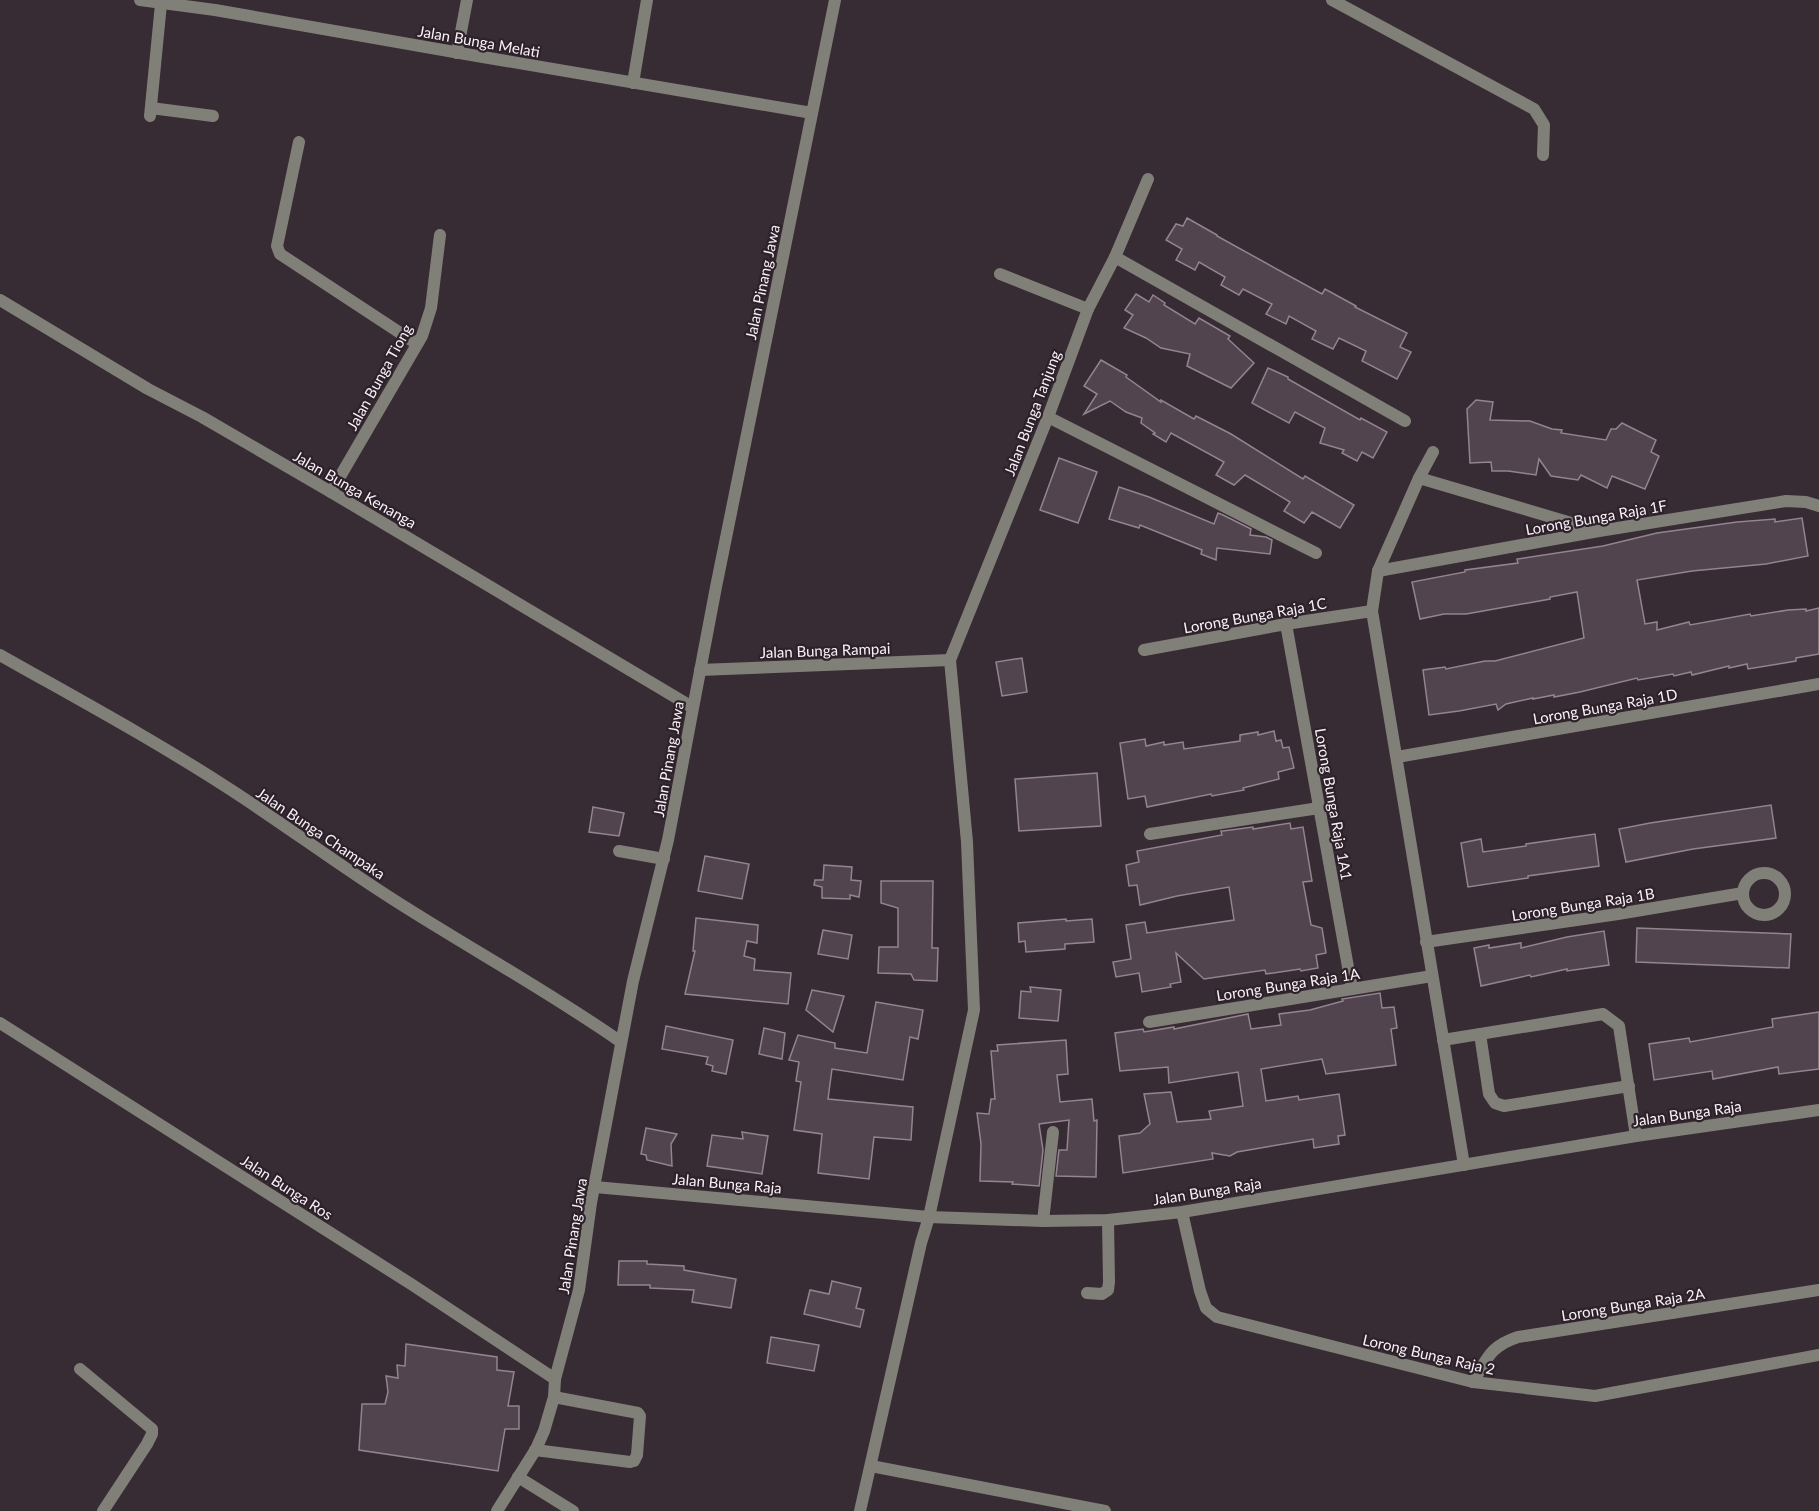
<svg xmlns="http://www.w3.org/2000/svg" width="1819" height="1511" font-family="Lato,sans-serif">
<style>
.building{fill:#52444e;stroke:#93848f;stroke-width:1.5}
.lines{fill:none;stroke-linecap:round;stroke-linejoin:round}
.minor{stroke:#808078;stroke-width:12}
.labels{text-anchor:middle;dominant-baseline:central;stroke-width:4.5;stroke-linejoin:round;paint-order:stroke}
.street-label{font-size:15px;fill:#faf1f7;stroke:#2d212a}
</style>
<rect width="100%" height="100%" fill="#372b34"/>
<g class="building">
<polygon points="1187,218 1217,235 1217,236 1322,294 1325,289 1356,306 1355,307 1407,333 1400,347 1411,352 1397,379 1362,361 1366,351 1339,338 1333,349 1312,339 1316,331 1289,316 1286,324 1266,314 1272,304 1243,289 1239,295 1221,285 1225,277 1199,262 1195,270 1176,260 1182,249 1166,240 1176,224 1183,226"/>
<polygon points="1136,294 1149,302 1153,295 1165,303 1164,305 1195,324 1199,318 1230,336 1228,339 1254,363 1231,388 1187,366 1190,354 1161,348 1146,338 1124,328 1133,315 1125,310"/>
<polygon points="1101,360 1127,375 1126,377 1161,402 1161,400 1194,419 1196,416 1231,434 1303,479 1305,476 1354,505 1340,528 1312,512 1304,523 1284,511 1290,502 1245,475 1234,485 1216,475 1224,462 1171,433 1166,442 1153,434 1155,433 1141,423 1142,418 1126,412 1110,401 1084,414 1097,394 1084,386"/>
<polygon points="1268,368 1288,377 1288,379 1360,420 1361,418 1387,432 1373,458 1362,452 1357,461 1342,453 1344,450 1320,443 1325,428 1295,412 1289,423 1252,403"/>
<polygon points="1476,400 1493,402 1490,420 1530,421 1552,429 1562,430 1561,433 1606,440 1611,429 1616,429 1622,423 1656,440 1651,452 1659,456 1645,489 1612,476 1607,488 1581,475 1578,480 1551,476 1539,459 1536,475 1508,471 1492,471 1491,462 1470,463 1467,409"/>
<polygon points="1059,458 1097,472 1078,523 1040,510"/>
<polygon points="1119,487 1149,497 1214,524 1218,513 1223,515 1251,529 1250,535 1266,537 1272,540 1270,554 1217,548 1216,560 1201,554 1202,550 1140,525 1139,528 1109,519"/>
<polygon points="1802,518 1808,556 1766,564 1692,571 1637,580 1645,624 1657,622 1657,630 1689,622 1690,625 1750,614 1751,616 1788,610 1806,609 1806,611 1819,608 1819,654 1796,658 1796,661 1748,669 1747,664 1729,668 1729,666 1692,675 1691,672 1674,676 1673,674 1638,680 1637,678 1580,692 1554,697 1554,695 1533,699 1533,698 1506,704 1498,710 1496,704 1459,711 1429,715 1423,670 1445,667 1446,669 1485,661 1495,661 1584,638 1577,592 1550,597 1550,599 1483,611 1466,614 1444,614 1420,619 1412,582 1465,572 1465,570 1518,563 1517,559 1603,546 1657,533 1737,522 1775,519 1775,522"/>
<polygon points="1022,658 1027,692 1002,696 996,662"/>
<polygon points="1274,731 1276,741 1281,740 1283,748 1289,747 1294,768 1278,772 1279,779 1243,788 1244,790 1212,796 1211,794 1147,807 1145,796 1128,799 1120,743 1145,739 1146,746 1164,742 1164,745 1183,742 1184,749 1240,741 1240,735 1258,732 1258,735"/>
<polygon points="1097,773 1101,826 1019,831 1015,779"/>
<polygon points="1771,805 1776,838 1693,849 1626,862 1619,829 1650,823"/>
<polygon points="593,807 624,813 619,836 589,832"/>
<polygon points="1290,823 1291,829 1303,827 1312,881 1303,882 1311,925 1322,928 1326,953 1316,955 1318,968 1301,971 1300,969 1266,974 1265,970 1204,979 1176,953 1181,982 1170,984 1171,987 1142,992 1139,973 1116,977 1113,962 1131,959 1126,925 1145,922 1147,933 1234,920 1229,887 1177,896 1140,905 1137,885 1129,886 1126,865 1139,862 1137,851 1222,835 1221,831 1223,831 1253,827 1253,829"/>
<polygon points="1595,834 1599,866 1528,876 1528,878 1468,887 1461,843 1481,839 1483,852 1526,846 1526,844"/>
<polygon points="705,856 749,864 742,899 698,891"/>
<polygon points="824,865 852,867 851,880 861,881 859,897 850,895 850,899 822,898 822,887 814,885 815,880 823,880"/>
<polygon points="881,881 933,881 932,948 938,948 937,981 914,980 911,974 878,973 879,947 898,947 898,908 881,903"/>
<polygon points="696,918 758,925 757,943 747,941 744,956 755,959 754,970 791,973 788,1004 685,994 695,951 693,951"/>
<polygon points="1066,919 1066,921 1092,919 1094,942 1065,944 1065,949 1026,952 1025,941 1019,942 1018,923"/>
<polygon points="1637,928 1791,934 1789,968 1636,962"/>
<polygon points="823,930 852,935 848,959 818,954"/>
<polygon points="1604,931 1609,965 1567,971 1567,969 1531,977 1530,975 1481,986 1474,948 1489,945 1489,948 1521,943 1521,948 1567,937"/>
<polygon points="1030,987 1061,990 1058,1021 1019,1018 1021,991 1031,992"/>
<polygon points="812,990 844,996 833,1032 806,1010"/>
<polygon points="1380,993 1382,1008 1394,1007 1397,1028 1391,1029 1396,1065 1326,1074 1322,1059 1261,1069 1266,1101 1298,1096 1299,1100 1339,1094 1345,1135 1338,1136 1339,1144 1314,1148 1313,1139 1237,1152 1230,1156 1212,1153 1213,1159 1123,1173 1119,1136 1140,1133 1150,1124 1144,1094 1171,1092 1177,1122 1211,1119 1209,1111 1243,1106 1238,1072 1169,1083 1168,1067 1120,1071 1115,1033 1143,1029 1144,1032 1174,1027 1174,1029 1248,1014 1251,1029 1281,1025 1279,1014 1310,1010 1343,1001 1342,999"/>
<polygon points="876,1002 923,1010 918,1039 910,1037 903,1080 832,1069 828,1099 913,1107 911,1140 874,1137 869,1179 818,1173 822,1134 794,1130 801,1082 796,1081 799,1062 789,1060 798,1035 835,1043 835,1048 867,1053"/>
<polygon points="1819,1012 1819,1069 1779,1074 1778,1067 1713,1079 1712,1071 1654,1080 1649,1044 1689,1038 1690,1042 1773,1027 1772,1019"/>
<polygon points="666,1026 733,1040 726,1074 712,1071 713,1066 706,1064 708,1057 662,1049"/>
<polygon points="764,1028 785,1033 782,1059 759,1054"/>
<polygon points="1066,1040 1068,1074 1057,1075 1060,1102 1092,1099 1094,1121 1097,1120 1096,1177 1056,1176 1059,1150 1067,1150 1069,1120 1039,1124 1043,1150 1039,1186 1012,1184 1013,1182 980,1181 981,1144 977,1113 989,1114 991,1099 995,1099 991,1051 998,1051 997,1045"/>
<polygon points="646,1128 677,1134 671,1144 672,1166 647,1160 646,1155 641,1154"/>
<polygon points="742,1132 768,1136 762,1174 707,1166 712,1135 743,1139"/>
<polygon points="619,1261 647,1261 647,1264 684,1266 684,1270 736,1279 731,1308 692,1302 694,1290 650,1288 650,1285 618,1285"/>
<polygon points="832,1281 861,1288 856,1308 864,1310 860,1327 804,1314 810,1290 829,1294"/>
<polygon points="771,1337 819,1345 814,1371 767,1363"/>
<polygon points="406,1344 497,1357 497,1370 514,1372 508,1406 519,1406 519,1429 505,1429 498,1471 359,1450 362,1404 385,1404 388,1392 386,1376 398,1378 397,1365 405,1366"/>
</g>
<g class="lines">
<g class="minor">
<polyline points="140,0 215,10 477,56 812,113"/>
<polyline points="1332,0 1534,109 1544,125 1543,155"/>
<polyline points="457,53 467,0"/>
<polyline points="633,83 647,0"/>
<polyline points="151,108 213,116"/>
<polyline points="150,116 161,4"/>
<polyline points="299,142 277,246 280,254 417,344"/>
<polyline points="1115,257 1405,421"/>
<polyline points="1000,274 1088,309"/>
<polyline points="0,300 148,389 202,417 331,492 692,707"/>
<polyline points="1048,417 1316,553"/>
<polyline points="1433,452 1419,478 1378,571 1372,611 1464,1165"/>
<polyline points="1419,478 1595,530"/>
<polyline points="331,492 422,336 431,308 440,235"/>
<polyline points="1378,571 1599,531 1786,501 1806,502 1819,506"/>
<polyline points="1286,624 1352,989"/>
<polyline points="1144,650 1286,624 1372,611"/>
<path d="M0,655C76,698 154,740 228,788C284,824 337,864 394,900C469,948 548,991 621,1042"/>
<polyline points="700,670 950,660"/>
<polyline points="1397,757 1819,684"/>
<polyline points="1150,834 1319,808"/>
<polyline points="619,851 664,859"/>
<circle cx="1764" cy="894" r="21"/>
<polyline points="1426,942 1618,914 1743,893"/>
<polyline points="1149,1022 1432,976"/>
<polyline points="0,1023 411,1284 555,1379"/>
<polyline points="1480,1034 1489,1094 1495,1103 1504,1106 1629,1086"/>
<polyline points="1443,1040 1603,1014 1619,1026 1636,1136"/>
<polyline points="595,1187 929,1217 1043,1221 1108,1220 1182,1212 1636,1136 1819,1110"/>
<polyline points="1182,1212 1200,1291 1206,1308 1217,1317 1473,1382 1595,1396 1819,1355"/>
<polyline points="1043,1221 1053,1132"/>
<polyline points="1087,1293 1102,1294 1108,1290 1109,1282 1108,1220"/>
<polyline points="80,1369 152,1429 152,1434 147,1444 103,1511"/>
<path d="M1473,1382C1487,1359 1490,1346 1518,1337L1819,1290"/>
<polyline points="535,1450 630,1462 634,1461 637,1455 640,1416 638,1413 554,1397"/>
<polyline points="871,1466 1105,1511"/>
<polyline points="518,1477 573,1511"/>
<polyline points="497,1511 536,1449 544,1431 554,1397 555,1379 579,1290 591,1203 633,981 668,840 716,587 835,0"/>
<polyline points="860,1511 921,1243 929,1217 974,1010 967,842 950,660 1048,417 1088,309 1115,257 1148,179"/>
</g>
</g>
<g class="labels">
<g class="street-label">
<text transform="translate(479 41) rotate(10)">Jalan Bunga Melati</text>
<text transform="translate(762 282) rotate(-78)">Jalan Pinang Jawa</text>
<text transform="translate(379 377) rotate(-61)">Jalan Bunga Tiong</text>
<text transform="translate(1032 413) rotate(-69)">Jalan Bunga Tanjung</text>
<text transform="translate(355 489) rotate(30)">Jalan Bunga Kenanga</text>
<text transform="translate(1596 517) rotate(-10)">Lorong Bunga Raja 1F</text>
<text transform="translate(1255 615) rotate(-10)">Lorong Bunga Raja 1C</text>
<text transform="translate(825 650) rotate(-2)">Jalan Bunga Rampai</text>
<text transform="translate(1605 706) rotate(-10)">Lorong Bunga Raja 1D</text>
<text transform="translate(668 759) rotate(-80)">Jalan Pinang Jawa</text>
<text transform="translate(1334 804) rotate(80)">Lorong Bunga Raja 1A1</text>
<text transform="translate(321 833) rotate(34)">Jalan Bunga Champaka</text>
<text transform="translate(1583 904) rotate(-9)">Lorong Bunga Raja 1B</text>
<text transform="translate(1288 984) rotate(-9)">Lorong Bunga Raja 1A</text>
<text transform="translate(1687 1113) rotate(-8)">Jalan Bunga Raja</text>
<text transform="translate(727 1183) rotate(5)">Jalan Bunga Raja</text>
<text transform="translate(287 1187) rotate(33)">Jalan Bunga Ros</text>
<text transform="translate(1207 1191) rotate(-9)">Jalan Bunga Raja</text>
<text transform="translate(572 1236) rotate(-81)">Jalan Pinang Jawa</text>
<text transform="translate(1633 1304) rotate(-9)">Lorong Bunga Raja 2A</text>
<text transform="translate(1429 1354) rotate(13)">Lorong Bunga Raja 2</text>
</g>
</g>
</svg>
